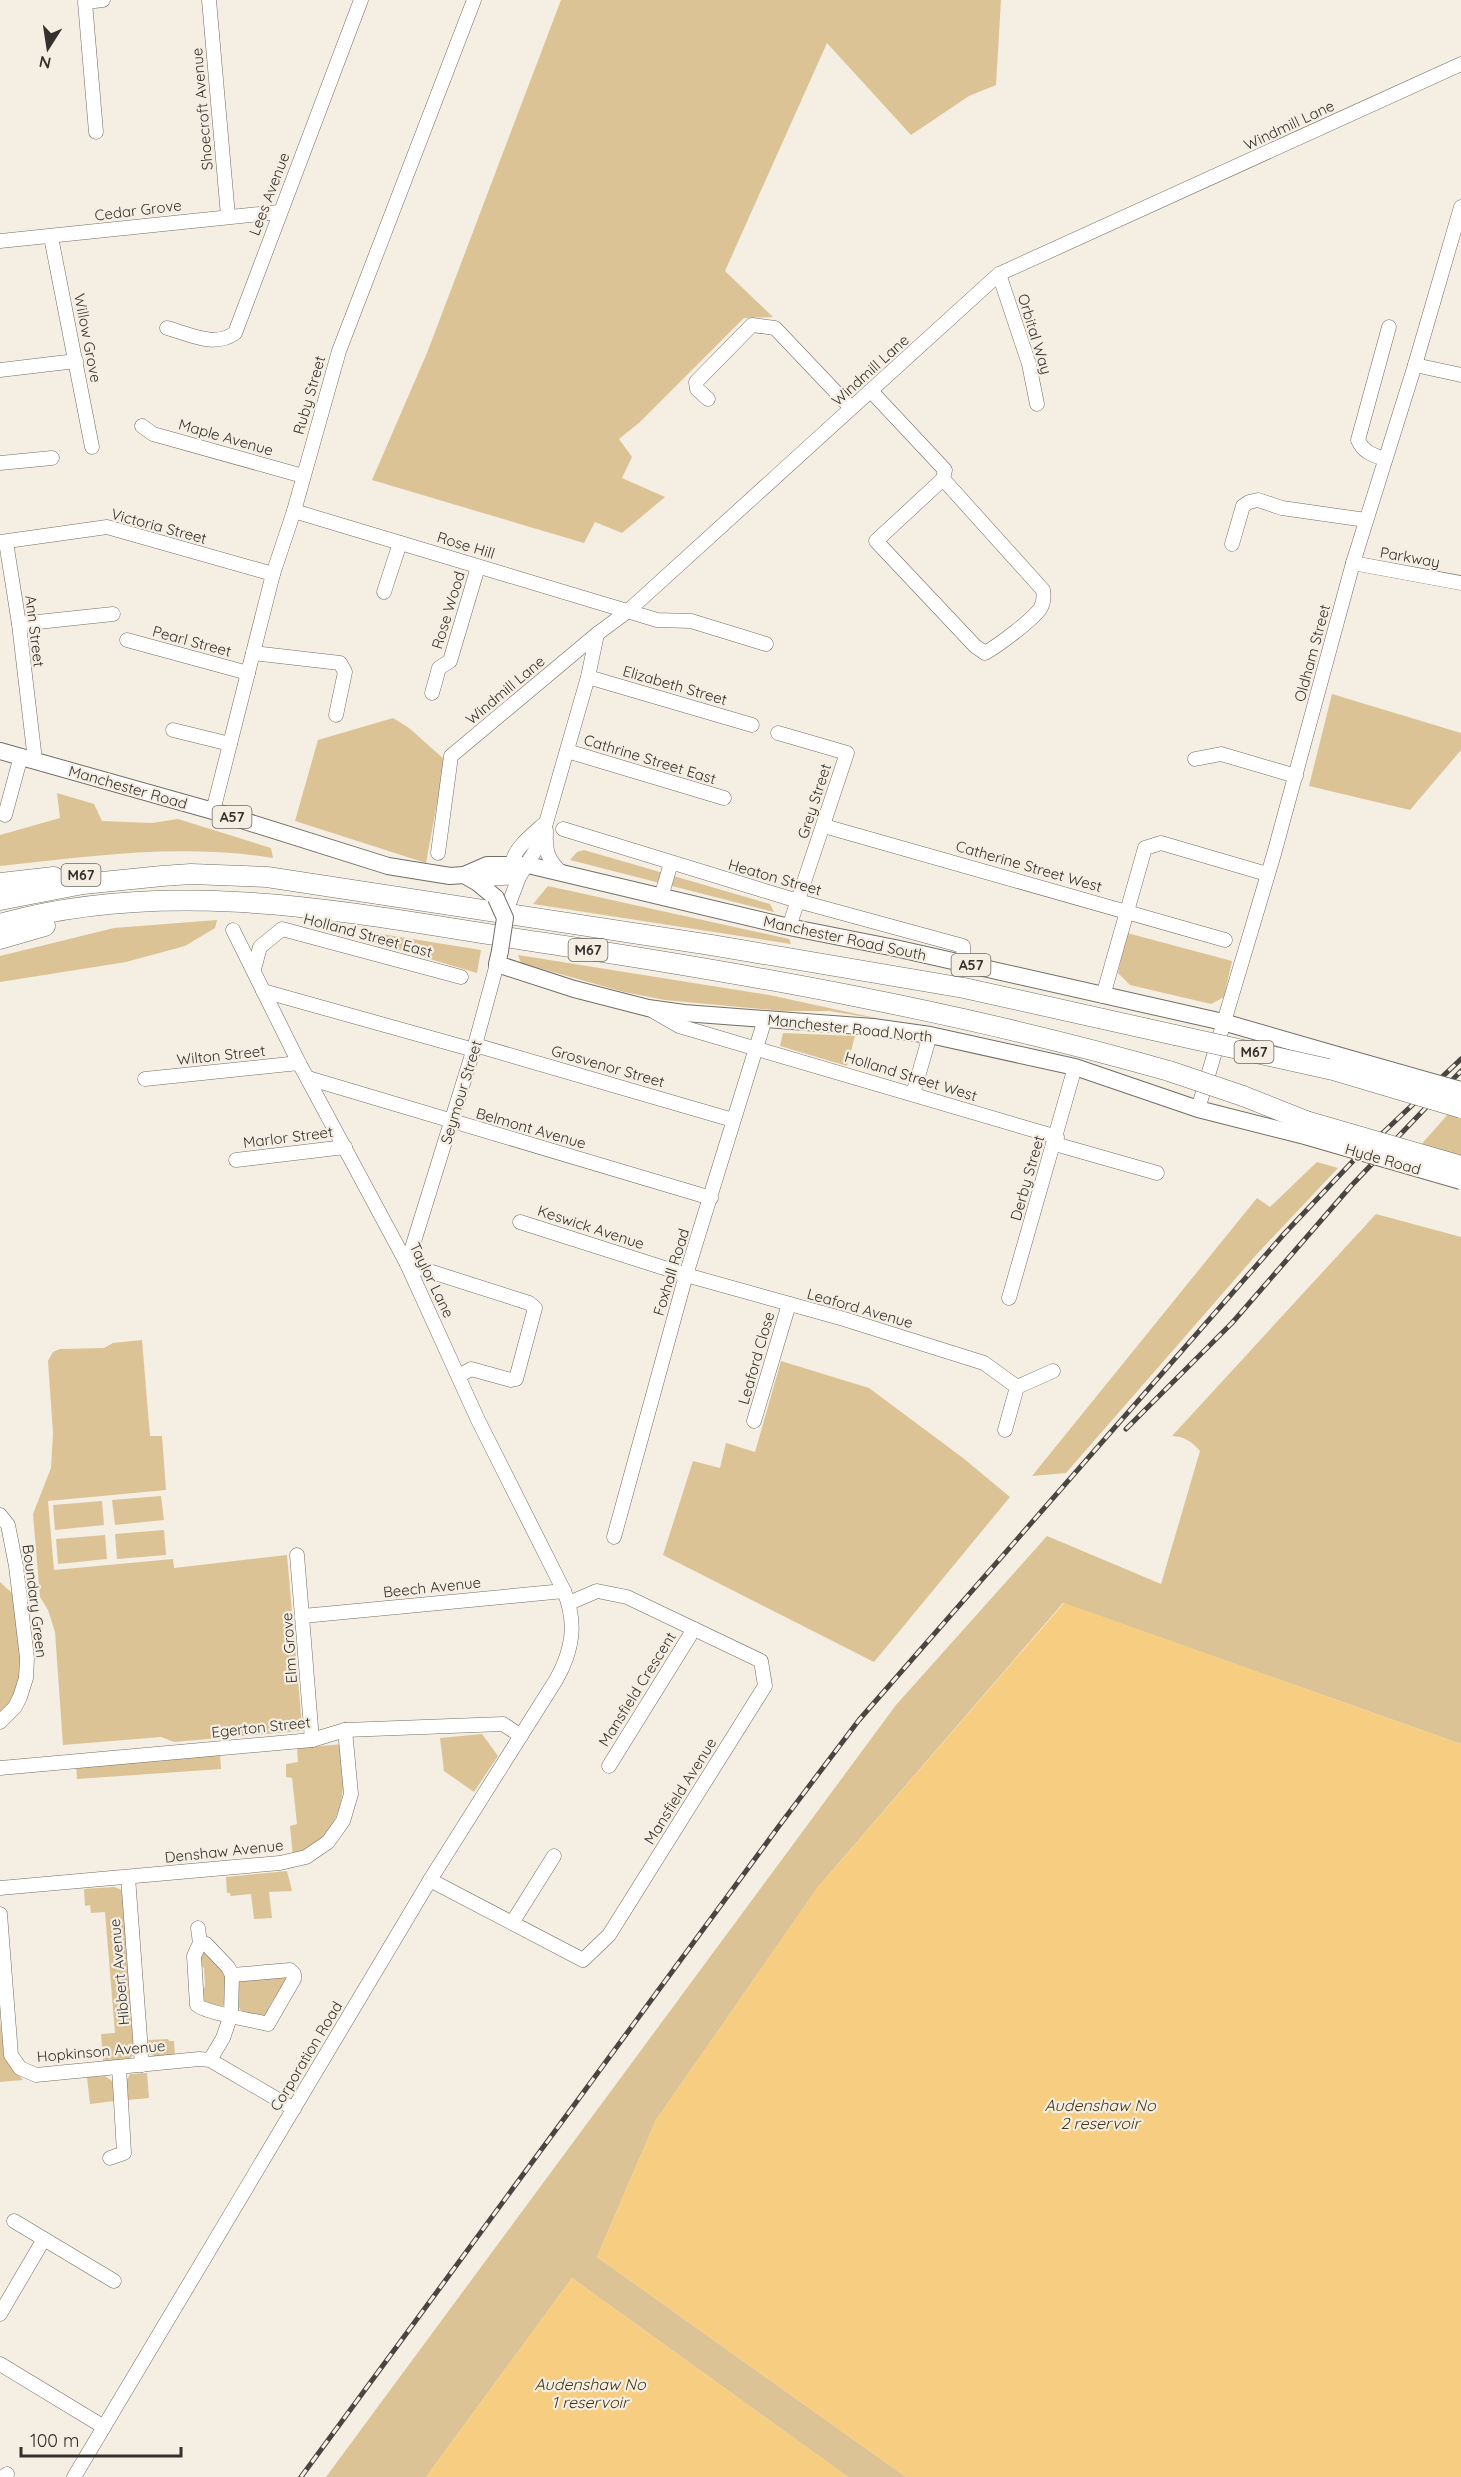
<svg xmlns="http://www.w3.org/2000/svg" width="1461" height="2477" font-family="Quicksand,sans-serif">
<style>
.green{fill:#dcc395}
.water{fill:#f6cd81}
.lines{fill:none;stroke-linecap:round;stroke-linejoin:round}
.minor-casing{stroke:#736e65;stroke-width:15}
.major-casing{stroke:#736e65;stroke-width:18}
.highway-casing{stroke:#736e65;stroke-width:21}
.minor{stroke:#fff;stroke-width:14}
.major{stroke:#fff;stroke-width:16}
.highway{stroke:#fff;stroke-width:20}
.rail-casing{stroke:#494541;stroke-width:5}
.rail{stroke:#f4eee3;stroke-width:3;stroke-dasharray:9;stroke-linecap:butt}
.major-bridge-casing{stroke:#736e65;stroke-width:18;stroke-linecap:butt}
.highway-bridge-casing{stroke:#736e65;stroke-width:21;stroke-linecap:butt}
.major-bridge{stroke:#fff;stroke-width:16}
.highway-bridge{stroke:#fff;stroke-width:20}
.labels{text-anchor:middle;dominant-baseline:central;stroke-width:4.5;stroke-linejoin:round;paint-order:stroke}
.shield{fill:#f4eee3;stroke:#6e6a64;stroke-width:1.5}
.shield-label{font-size:14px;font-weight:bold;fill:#34312d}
.street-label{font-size:15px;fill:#34312d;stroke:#f4eee3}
.water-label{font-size:16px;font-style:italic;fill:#463514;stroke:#f4eee3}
</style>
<rect width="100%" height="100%" fill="#f4eee3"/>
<g class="green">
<polygon points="561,0 1001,0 996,85 969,96 911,135 827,43 725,271 773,317 744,318 640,422 619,439 632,457 622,478 665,497 622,533 595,522 584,543 372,480 427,353"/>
<polygon points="1332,694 1461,733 1461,750 1410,810 1309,786"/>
<polygon points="393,718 409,728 445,760 426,863 295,821 318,740"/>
<path d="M57,793L94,804L102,821L152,823L178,819L271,848L273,858C184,843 89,856 0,866V835L60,818Z"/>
<polygon points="584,850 770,904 774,912 570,860 577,852"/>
<polygon points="548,886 789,939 791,944 533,904"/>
<polygon points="217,920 215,928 185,946 126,962 0,982 0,956 114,928"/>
<polygon points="369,932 481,950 477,973 359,938"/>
<polygon points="1127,933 1232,961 1224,997 1211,1004 1130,985 1118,973"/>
<polygon points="518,955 769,995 885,1020 829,1011 783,1011 665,1000 624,992 521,963"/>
<polygon points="783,1033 855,1036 847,1066 780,1046"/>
<polygon points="1450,1112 1461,1116 1461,1159 1419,1147"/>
<polygon points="1317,1162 1338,1168 1257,1254 1066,1473 1032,1476 1257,1198 1270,1207"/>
<path d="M1376,1214L1461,1237V1744L1063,1603L818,1887L656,2120L597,2257L906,2477H848L572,2278L426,2477H326L896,1705L1047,1536L1161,1584L1200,1451C1191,1441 1185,1437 1172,1436Z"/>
<polygon points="142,1340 150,1436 162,1436 166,1490 48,1501 54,1570 173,1559 174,1568 287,1555 302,1726 299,1731 174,1742 161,1737 63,1745 55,1632 48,1610 40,1597 33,1514 51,1468 53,1433 48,1361 53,1352 60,1349 104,1348 113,1343"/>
<polygon points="781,1361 869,1388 963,1458 1010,1497 874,1662 663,1555 693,1461 720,1468 726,1443 755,1452"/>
<polygon points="161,1496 164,1520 115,1525 112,1500"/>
<polygon points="102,1501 104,1525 55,1530 53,1505"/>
<polygon points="164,1530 166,1555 117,1559 115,1534"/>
<polygon points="105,1535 107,1559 58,1564 56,1539"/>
<polygon points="0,1582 14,1595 22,1663 19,1688 0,1718"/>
<polygon points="482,1734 498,1756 474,1792 444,1771 440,1738"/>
<path d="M344,1744C345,1793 345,1835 293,1857L290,1826L297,1824L292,1778L286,1777V1764L298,1762L297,1748Z"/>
<polygon points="220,1754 221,1769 77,1779 76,1764"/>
<polygon points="287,1871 292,1891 269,1892 272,1918 254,1919 251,1894 231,1896 230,1893 227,1893 226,1877"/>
<polygon points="114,1887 120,1889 123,1894 135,2054 129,2059 103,2061 101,2034 115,2033 105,1912 91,1913 90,1905 85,1906 84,1889"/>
<polygon points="201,1948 226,1971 225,2002 223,2006 207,2008 200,1996 205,1986 204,1968 200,1965"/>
<path d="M288,1975L281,1996C269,1999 270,2008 265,2018C238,2014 237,2012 236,1985L240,1980Z"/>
<polygon points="0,2021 5,2059 23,2080 0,2082"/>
<polygon points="168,2039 169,2041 174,2041 175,2056 155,2057 150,2054 148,2040"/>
<polygon points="147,2073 149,2098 127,2100 126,2082 130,2074"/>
<polygon points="105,2076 112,2081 115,2101 90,2104 87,2077"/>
</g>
<g class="water">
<polygon points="1064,1603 1461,1744 1461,2477 906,2477 597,2257 656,2120 818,1887"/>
<polygon points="572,2278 848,2477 426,2477"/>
</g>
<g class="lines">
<g class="minor-casing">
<g id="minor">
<polyline points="209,0 228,216"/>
<polyline points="96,132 85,2 103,0"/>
<polyline points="51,237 92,447"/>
<polyline points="0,241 279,212"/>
<polyline points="999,274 1029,364 1037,404"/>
<path d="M167,328C190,334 214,348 235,333L361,0"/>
<polyline points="1415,365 1461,375"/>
<polyline points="0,370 76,361"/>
<path d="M871,391L945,470L943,479L876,541L975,646L985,653C999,645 1031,621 1040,609C1044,603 1044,596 1043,590L943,479"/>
<polyline points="708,399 697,389 696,382 752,325 775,328 851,408"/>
<polyline points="142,426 153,434 303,476"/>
<path d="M1385,459C1373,455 1364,453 1358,440L1389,327"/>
<polyline points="0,463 52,458"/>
<polyline points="294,511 657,620 691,621 766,644"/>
<polyline points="0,542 107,527 273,574"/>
<polyline points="6,542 19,624 35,760"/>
<polyline points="1232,544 1243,506 1249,502 1258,500 1282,508 1366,520"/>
<polyline points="1353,563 1461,583"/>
<polyline points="384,592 400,543"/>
<polyline points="19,624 113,614"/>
<polyline points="127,640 248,673"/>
<polyline points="253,653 340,663 345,672 336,715"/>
<polyline points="588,677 752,725"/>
<polyline points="432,693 439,668 450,661 478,567"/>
<polyline points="173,730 230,744"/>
<polyline points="778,733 847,753 789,927"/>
<polyline points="567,751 724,798"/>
<polyline points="1195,759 1221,754 1296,776"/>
<polyline points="213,811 273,574 294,511 339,351 474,0"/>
<polyline points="5,815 21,756"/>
<polyline points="824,826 1225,940"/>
<polyline points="563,829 798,901 963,946 964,963"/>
<path d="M546,831C545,850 547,860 562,873"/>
<polyline points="438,853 451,756 597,634 628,611 999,274 1461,64"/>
<path d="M473,880L519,877C517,874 513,867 513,863C512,850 535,832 544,824"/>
<polyline points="661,897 671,863"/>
<polyline points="510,901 519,877 535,851 546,823 588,677 597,634"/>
<polyline points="254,969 260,947 282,929 461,977"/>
<polyline points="263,991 474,1050"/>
<polyline points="1103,996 1145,848 1161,843 1267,874"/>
<polyline points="653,1011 679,1026 1057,1137"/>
<polyline points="475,1045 733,1120"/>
<polyline points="308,1078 711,1198"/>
<polyline points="145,1079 299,1063"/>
<polyline points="913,1094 930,1035"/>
<polyline points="1198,1109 1274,854 1353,563 1415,365 1461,207"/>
<polyline points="1055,1144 1157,1173"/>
<polyline points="236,1160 345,1147"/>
<polyline points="520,1222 686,1275 844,1319 984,1363 1017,1387"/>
<polyline points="407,1264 475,1045 497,964"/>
<polyline points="407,1264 529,1303 535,1308 516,1379 511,1380 471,1369 459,1376"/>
<polyline points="1009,1298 1075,1067"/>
<polyline points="754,1421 789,1304"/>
<polyline points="1005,1430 1017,1387 1053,1371"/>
<polyline points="0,1515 8,1525 16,1566 27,1658 26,1678 20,1697 15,1707 0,1722"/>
<polyline points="614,1537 686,1275 765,1019"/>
<polyline points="297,1555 312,1740"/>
<polyline points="303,1616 564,1591"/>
<polyline points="609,1766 694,1629"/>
<polyline points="0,1768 312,1740 345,1730 503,1724 521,1736"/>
<polyline points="128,1877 142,2065"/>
<polyline points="430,1880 583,1960 609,1935 765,1686 761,1661 627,1597 597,1591 569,1603"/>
<polyline points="0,1888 280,1863 306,1857 328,1842 343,1821 351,1794 345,1730"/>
<polyline points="0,1914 11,2055 20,2068 36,2075 199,2059 210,2060 294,2109"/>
<polyline points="512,1923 554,1856"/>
<polyline points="198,1928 200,1943 206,1944 228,1967 232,1975 231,2015 223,2038 210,2060"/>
<path d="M200,1943L194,1956L197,2005C206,2013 252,2020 268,2024L294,1979V1974L290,1970L232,1975"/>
<polyline points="110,2158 124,2153 119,2067"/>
<polyline points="14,2221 114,2281"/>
<polyline points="0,2314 44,2239"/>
<polyline points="0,2364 104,2427"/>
<polyline points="3,2477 7,2474"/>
<path d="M74,2477L430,1880L556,1680C573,1650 577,1623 564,1591L478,1420L407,1264L299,1063L233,930"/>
</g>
</g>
<g class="major-casing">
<g id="major">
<polyline points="0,751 213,811 388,866 450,876 464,875 487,865 528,865 789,927 895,948 1223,1022 1337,1055"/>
<polyline points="464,875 478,883 496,898"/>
<polyline points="500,951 497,964 574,989 648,1008 684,1013 873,1027 930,1035 1075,1067 1198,1109 1305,1136"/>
</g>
</g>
<g class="highway-casing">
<g id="highway">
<polyline points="0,883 54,877"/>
<polyline points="0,900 83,884 162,876 191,874 267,877 711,945 964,988 1175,1035"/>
<path d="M0,924C177,874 362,915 538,942C751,974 962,1012 1169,1071"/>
<polyline points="0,939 45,926"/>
<polyline points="1243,1096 1306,1121"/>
</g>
</g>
<use href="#minor" class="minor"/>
<use href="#major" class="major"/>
<use href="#highway" class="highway"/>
<g class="rail-casing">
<g id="rail">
<polyline points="1126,1429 1232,1323 1351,1186 1461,1071"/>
<polyline points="301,2477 779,1826 859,1720 1284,1234 1354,1160 1461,1059"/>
</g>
</g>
<use href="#rail" class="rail"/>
<g class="major-bridge-casing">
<g id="major-bridge">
<polyline points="496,898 505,918 500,951"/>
<polyline points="1337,1055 1461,1090"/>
<polyline points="1305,1136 1461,1181"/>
</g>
</g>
<g class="highway-bridge-casing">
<g id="highway-bridge">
<polyline points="1175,1035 1333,1070 1461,1108"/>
<polyline points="1169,1071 1243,1096"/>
<polyline points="1306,1121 1461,1166"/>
</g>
</g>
<use href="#major-bridge" class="major-bridge"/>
<use href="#highway-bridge" class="highway-bridge"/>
</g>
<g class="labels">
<g class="shield">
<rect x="212.5" y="806" width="39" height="22" rx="4.5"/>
<rect x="61.5" y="864" width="39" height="22" rx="4.5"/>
<rect x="568.5" y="939" width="39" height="22" rx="4.5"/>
<rect x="951.5" y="954" width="39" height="22" rx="4.5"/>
<rect x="1234.5" y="1041" width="39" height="22" rx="4.5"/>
</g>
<g class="shield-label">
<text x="232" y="817">A57</text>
<text x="81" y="875">M67</text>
<text x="588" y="950">M67</text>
<text x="971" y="965">A57</text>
<text x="1254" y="1052">M67</text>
</g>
<g class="street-label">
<text transform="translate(202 109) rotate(-95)">Shoecroft Avenue</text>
<text transform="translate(1289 125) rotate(-25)">Windmill Lane</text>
<text transform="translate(269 194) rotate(-69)">Lees Avenue</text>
<text transform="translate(138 210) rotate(-7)">Cedar Grove</text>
<text transform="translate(1035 334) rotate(73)">Orbital Way</text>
<text transform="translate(88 338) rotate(79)">Willow Grove</text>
<text transform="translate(870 370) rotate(-42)">Windmill Lane</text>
<text transform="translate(309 395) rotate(-74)">Ruby Street</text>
<text transform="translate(226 437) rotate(16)">Maple Avenue</text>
<text transform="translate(159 526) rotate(15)">Victoria Street</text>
<text transform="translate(466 545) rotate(17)">Rose Hill</text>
<text transform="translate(1410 557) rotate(10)">Parkway</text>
<text transform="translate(448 610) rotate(-73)">Rose Wood</text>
<text transform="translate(35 631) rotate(83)">Ann Street</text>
<text transform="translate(192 641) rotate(15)">Pearl Street</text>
<text transform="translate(1312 653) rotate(-75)">Oldham Street</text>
<text transform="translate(675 685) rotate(16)">Elizabeth Street</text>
<text transform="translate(505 690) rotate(-40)">Windmill Lane</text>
<text transform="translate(650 759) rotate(17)">Cathrine Street East</text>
<text transform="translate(128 787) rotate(16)">Manchester Road</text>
<text transform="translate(814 801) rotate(-72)">Grey Street</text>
<text transform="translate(1029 866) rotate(16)">Catherine Street West</text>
<text transform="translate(775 877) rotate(16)">Heaton Street</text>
<text transform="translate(368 935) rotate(15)">Holland Street East</text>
<text transform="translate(845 938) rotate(12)">Manchester Road South</text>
<text transform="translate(850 1028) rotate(6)">Manchester Road North</text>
<text transform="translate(221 1055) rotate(-6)">Wilton Street</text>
<text transform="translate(608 1066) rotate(16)">Grosvenor Street</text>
<text transform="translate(911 1076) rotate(17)">Holland Street West</text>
<text transform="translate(461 1092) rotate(-73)">Seymour Street</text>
<text transform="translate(531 1128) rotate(16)">Belmont Avenue</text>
<text transform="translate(288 1137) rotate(-7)">Marlor Street</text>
<text transform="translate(1383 1159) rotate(16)">Hyde Road</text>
<text transform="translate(1027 1178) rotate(-74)">Derby Street</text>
<text transform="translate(591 1227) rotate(18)">Keswick Avenue</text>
<text transform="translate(671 1272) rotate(-73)">Foxhall Road</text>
<text transform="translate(432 1280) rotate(64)">Taylor Lane</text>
<text transform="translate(860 1308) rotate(16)">Leaford Avenue</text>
<text transform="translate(756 1358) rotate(-74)">Leaford Close</text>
<text transform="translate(432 1587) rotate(-6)">Beech Avenue</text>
<text transform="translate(35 1601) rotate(83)">Boundary Green</text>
<text transform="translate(289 1648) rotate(-94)">Elm Grove</text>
<text transform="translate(637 1689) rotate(-58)">Mansfield Crescent</text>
<text transform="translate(261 1727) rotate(-6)">Egerton Street</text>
<text transform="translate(680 1791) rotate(-58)">Mansfield Avenue</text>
<text transform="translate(224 1851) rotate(-6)">Denshaw Avenue</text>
<text transform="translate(119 1972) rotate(-95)">Hibbert Avenue</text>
<text transform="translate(101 2051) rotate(-5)">Hopkinson Avenue</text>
<text transform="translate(306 2056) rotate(-59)">Corporation Road</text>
</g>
<g class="water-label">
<text x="1100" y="2105">Audenshaw No<tspan x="1100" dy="18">2 reservoir</tspan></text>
<text x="590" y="2384">Audenshaw No<tspan x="590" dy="18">1 reservoir</tspan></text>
</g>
</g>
<g transform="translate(48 48) rotate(192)" stroke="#f4eee3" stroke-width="4.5" paint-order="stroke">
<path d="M0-4.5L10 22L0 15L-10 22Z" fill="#34312d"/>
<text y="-9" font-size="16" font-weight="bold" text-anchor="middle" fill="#34312d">N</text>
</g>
<path d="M21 2447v9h160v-9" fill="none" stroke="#34312d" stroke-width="3"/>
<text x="30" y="2447" font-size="18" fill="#34312d" stroke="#f4eee3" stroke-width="4.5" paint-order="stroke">100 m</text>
</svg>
